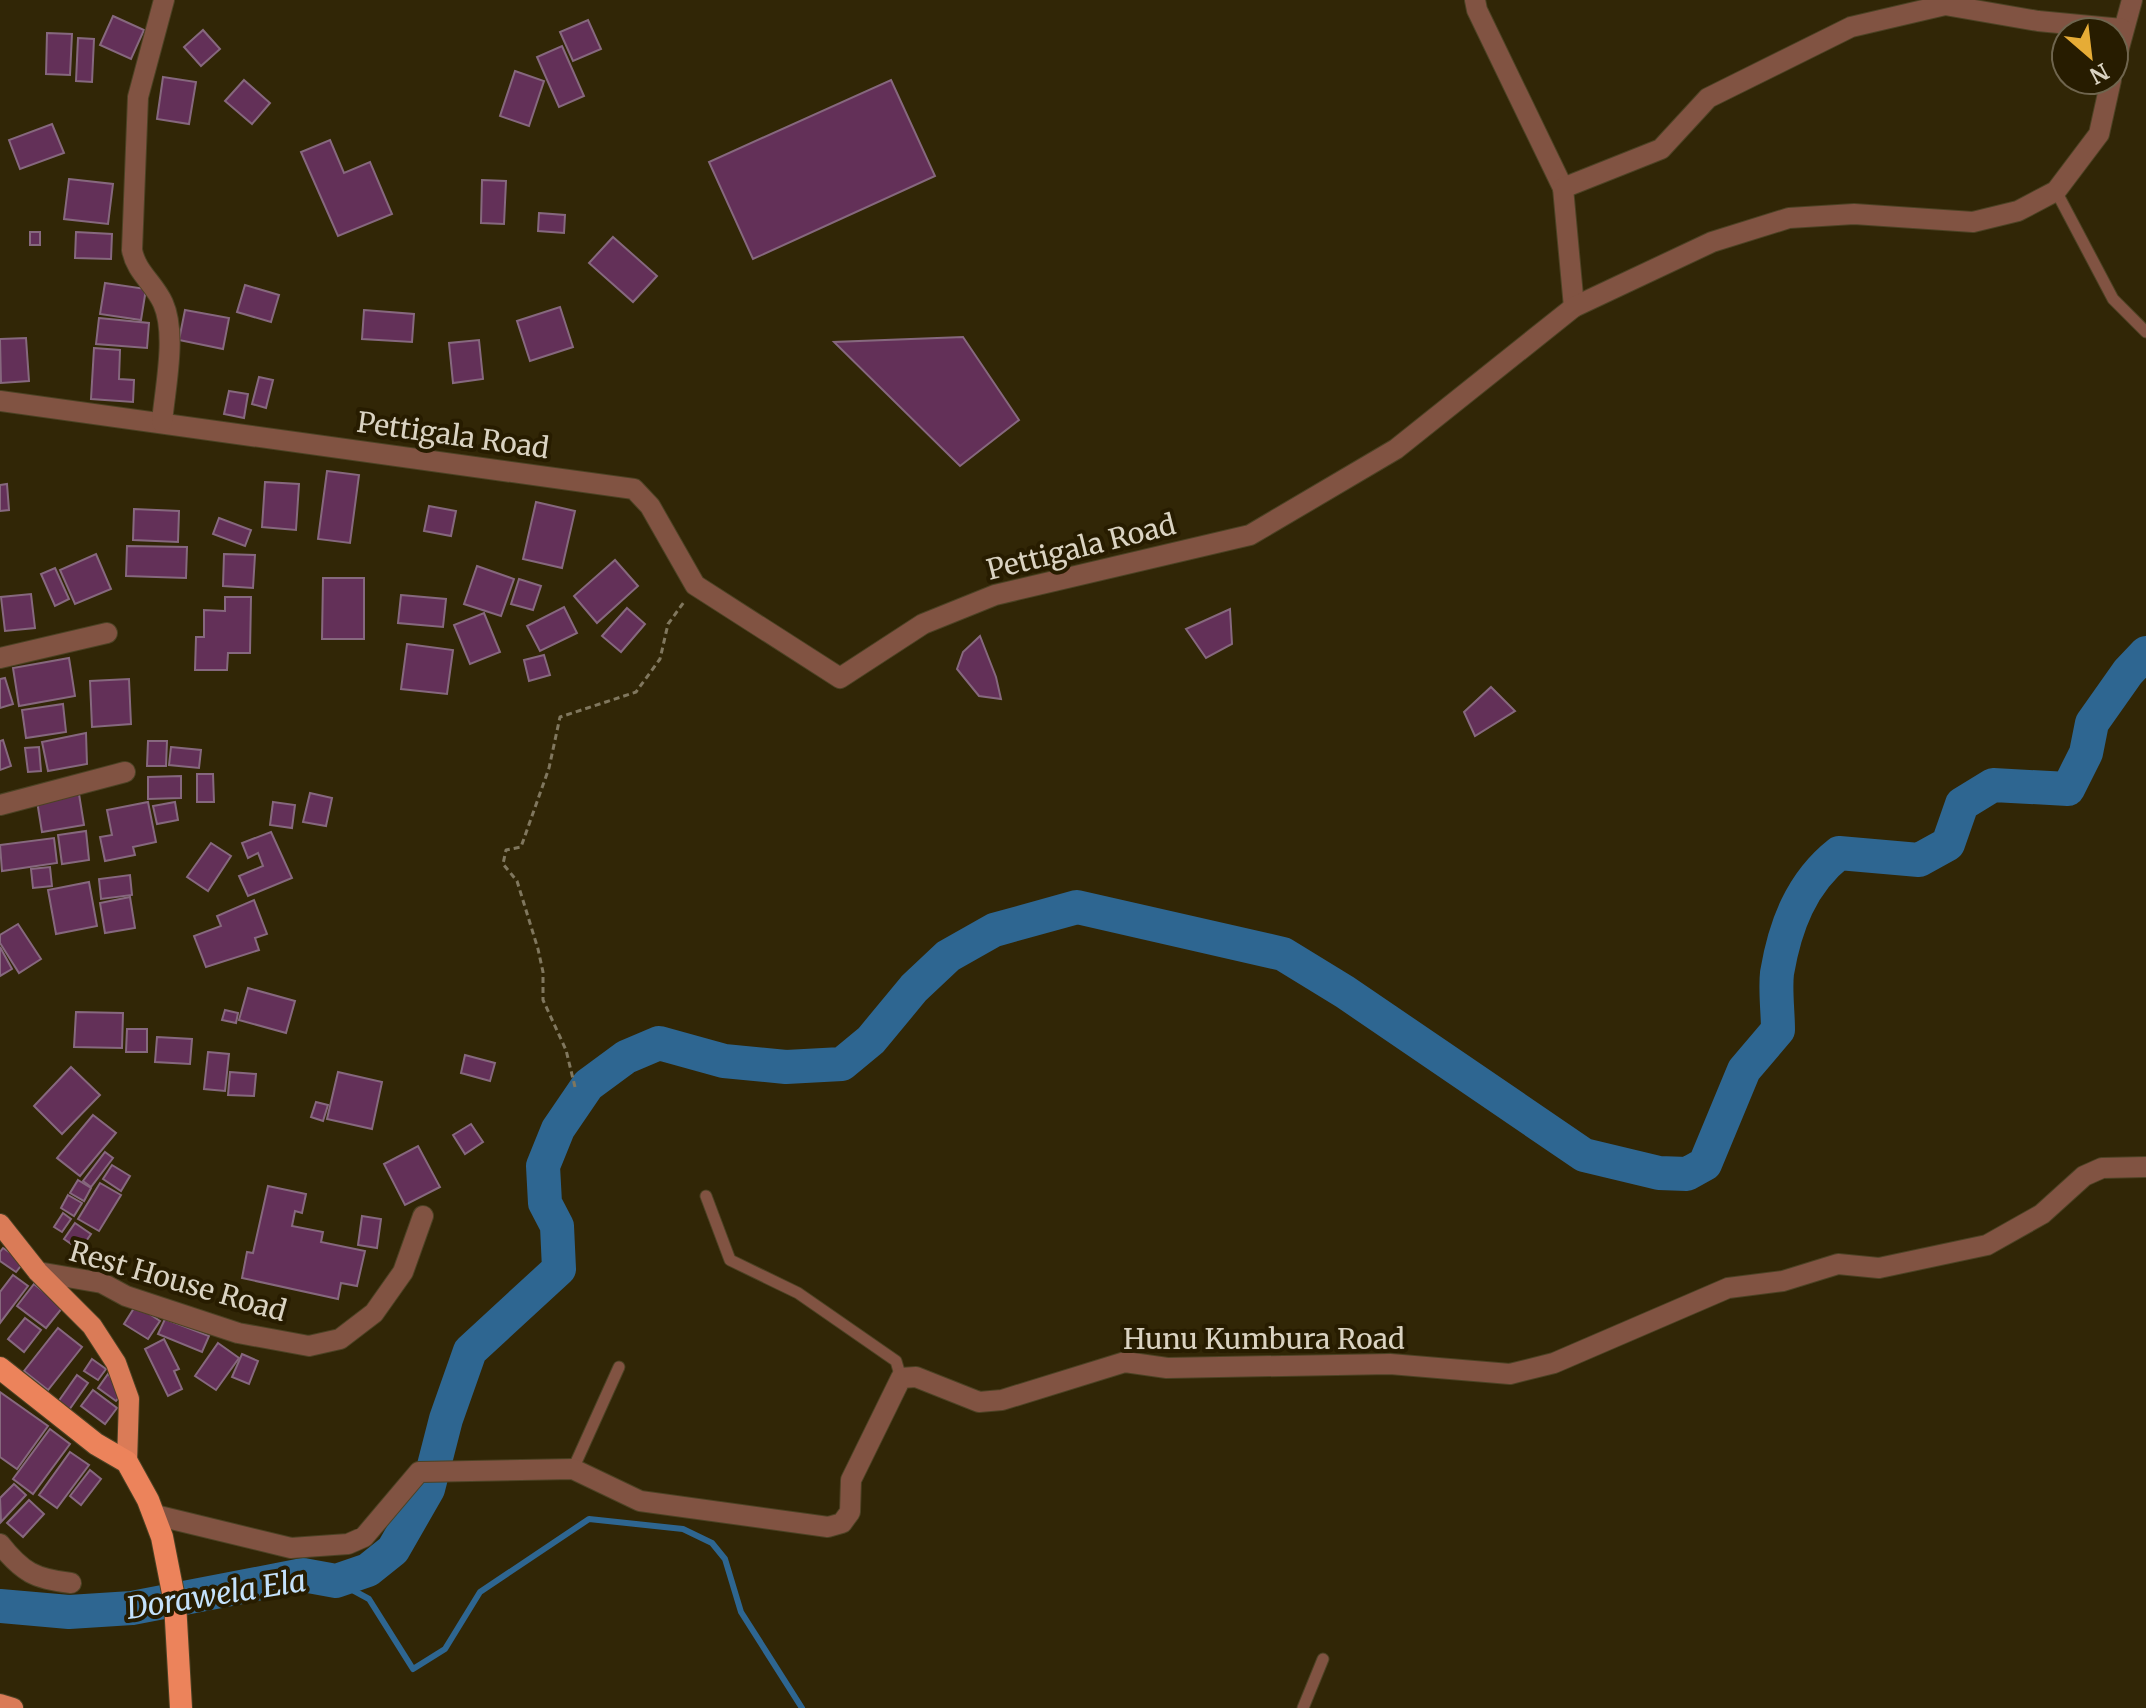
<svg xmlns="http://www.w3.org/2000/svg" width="2146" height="1708" font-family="Merriweather,serif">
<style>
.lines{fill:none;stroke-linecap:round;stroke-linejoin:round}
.stream{stroke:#2e6691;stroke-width:6}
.river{stroke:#2e6691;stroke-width:34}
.building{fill:#633058;stroke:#86687e;stroke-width:2}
.service-casing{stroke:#4c4224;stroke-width:13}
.minor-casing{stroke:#4c4224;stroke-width:22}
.primary-casing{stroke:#4c4224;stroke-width:22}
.trunk-casing{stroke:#4c4224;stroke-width:24}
.path{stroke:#80775e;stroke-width:3;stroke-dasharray:6 4;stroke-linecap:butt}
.service{stroke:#815342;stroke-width:11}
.minor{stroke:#815342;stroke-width:20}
.primary{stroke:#da7b57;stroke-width:20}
.trunk{stroke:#ec835b;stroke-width:22}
.labels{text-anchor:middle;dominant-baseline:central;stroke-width:8;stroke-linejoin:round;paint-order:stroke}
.street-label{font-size:28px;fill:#dad3c2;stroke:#271c00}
.water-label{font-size:30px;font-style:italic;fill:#c4e2fc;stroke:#271c00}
</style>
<rect width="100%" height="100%" fill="#312606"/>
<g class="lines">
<polyline class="stream" points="336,1581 369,1599 413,1669 445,1649 480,1592 589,1519 683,1529 712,1543 725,1559 741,1612 802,1708"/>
<path class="river" d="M0,1606L69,1612L132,1608L303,1575L336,1581L368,1570L393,1550L428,1489L446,1419L470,1351L559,1269L557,1226L545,1203L543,1166L558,1129L588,1085L626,1057L659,1043L724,1061L786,1067L842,1064L871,1040L914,988L948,956L994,930L1077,907L1283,954L1345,992L1584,1155L1659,1173L1687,1174L1705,1164L1744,1070L1778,1030C1778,1012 1775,991 1777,973C1785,926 1801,883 1839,853L1919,860L1948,844L1962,804L1993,785L2068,789L2086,753L2092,723L2128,672L2146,653"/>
</g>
<g class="building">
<polygon points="113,16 144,30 131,59 100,45"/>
<polygon points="588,20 601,49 573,61 560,32"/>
<polygon points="203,30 220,49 201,66 184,47"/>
<polygon points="47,33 72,34 70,75 46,74"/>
<polygon points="78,38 94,39 92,82 76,81"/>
<polygon points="562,46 584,96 559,107 537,57"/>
<polygon points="515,71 544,81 529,126 500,116"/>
<polygon points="163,77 196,82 189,124 157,119"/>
<polygon points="244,80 270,103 252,124 225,101"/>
<polygon points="891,80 935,176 753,259 709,162"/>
<polygon points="52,124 64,153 20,169 9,140"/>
<polygon points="330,140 344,173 370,162 392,214 338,236 301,152"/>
<polygon points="69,179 113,184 108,224 64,219"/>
<polygon points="482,180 506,181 504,224 481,223"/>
<polygon points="539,213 565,215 564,233 538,231"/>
<rect x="30" y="232" width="10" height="13"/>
<polygon points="76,232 112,234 111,259 75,258"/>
<polygon points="613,237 657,276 633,302 589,263"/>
<polygon points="105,283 146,289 141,320 100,314"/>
<polygon points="245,285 279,295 271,322 237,312"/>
<polygon points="560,307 573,347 530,361 517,321"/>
<polygon points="185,310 229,318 223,349 179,340"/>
<polygon points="364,310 414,314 412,342 362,339"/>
<polygon points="99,318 149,323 147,348 96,344"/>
<polygon points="963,337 1019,420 960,466 834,342"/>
<polygon points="26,338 29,381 1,383 0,339"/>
<polygon points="479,340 483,379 453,383 449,343"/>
<polygon points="94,348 120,350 119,379 134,380 133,402 91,399"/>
<polygon points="259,377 273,380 266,408 252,404"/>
<polygon points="229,391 248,394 244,418 224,414"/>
<polygon points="327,471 359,475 350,543 318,539"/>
<polygon points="265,482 299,484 296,530 262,527"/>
<polygon points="7,484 9,510 0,511 0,485"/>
<polygon points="536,502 575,511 562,568 523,559"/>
<polygon points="429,506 456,511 451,536 424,531"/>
<polygon points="134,509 179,511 178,542 133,540"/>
<polygon points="219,518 251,530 245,546 213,534"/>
<polygon points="127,546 187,547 186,578 126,576"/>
<polygon points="96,554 111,589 75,604 60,570"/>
<polygon points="224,554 255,555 253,588 223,586"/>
<polygon points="615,560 638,586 597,623 574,596"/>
<polygon points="477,566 514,579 501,616 464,604"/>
<polygon points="55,568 69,599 55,606 41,574"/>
<polygon points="323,578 364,578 364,639 322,639"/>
<polygon points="519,579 541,586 533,610 511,604"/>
<polygon points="31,594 35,628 5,631 1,597"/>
<polygon points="401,595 446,599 443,627 398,623"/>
<polygon points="225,597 251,597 250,653 228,653 227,670 195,670 196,637 204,637 204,610 225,611"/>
<polygon points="564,607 577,633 540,651 527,626"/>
<polygon points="627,608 645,624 621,652 602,636"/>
<polygon points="1230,609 1232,644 1206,658 1186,629"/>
<polygon points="484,613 500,652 470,664 454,625"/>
<polygon points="980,636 996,677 1001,699 979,696 957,669 963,652"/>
<polygon points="407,644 453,650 447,694 401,689"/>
<polygon points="544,655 550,675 529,681 524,660"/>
<polygon points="69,658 75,696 19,706 13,668"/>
<polygon points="5,678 13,704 0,708 0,679"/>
<polygon points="129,679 131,724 92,727 90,681"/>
<polygon points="1491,687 1515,711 1475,736 1464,712"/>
<polygon points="63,704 66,732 26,738 22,710"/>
<polygon points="86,733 87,764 48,771 42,742"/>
<polygon points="3,740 11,766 0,770 0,741"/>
<polygon points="148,741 167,741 166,766 147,766"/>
<polygon points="39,747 41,771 28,772 25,748"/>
<polygon points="171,747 201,750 199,768 169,765"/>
<polygon points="197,774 213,774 214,802 197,802"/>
<polygon points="181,776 181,798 148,799 148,777"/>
<polygon points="310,793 332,798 326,826 303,822"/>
<polygon points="79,794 84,825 42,832 37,801"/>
<polygon points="148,802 156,842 133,847 135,855 105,861 100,837 112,835 107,810"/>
<polygon points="175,802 178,820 157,824 153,806"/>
<polygon points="273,802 295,805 292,828 270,825"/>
<polygon points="86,831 89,860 62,864 58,835"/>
<polygon points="271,832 292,878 248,896 239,876 263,866 258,853 248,858 242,843"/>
<polygon points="54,838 57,863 2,871 0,845"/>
<polygon points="211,843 231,856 208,891 187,877"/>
<polygon points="50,867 52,886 33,888 31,869"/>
<polygon points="130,875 132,895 101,899 99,879"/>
<polygon points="89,882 97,926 56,934 48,890"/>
<polygon points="130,897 135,928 105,933 100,903"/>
<polygon points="254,900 267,934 255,938 259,950 206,967 194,936 221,926 217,916"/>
<polygon points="18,924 41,959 19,973 0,943 0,935"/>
<polygon points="0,947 12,969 0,976"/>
<polygon points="248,988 295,1001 286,1033 239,1020"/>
<polygon points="225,1010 238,1013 236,1023 222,1020"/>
<polygon points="76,1012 123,1013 122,1048 74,1047"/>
<polygon points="127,1029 147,1029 147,1052 126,1052"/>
<polygon points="157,1037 192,1039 190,1064 155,1062"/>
<polygon points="208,1052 229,1054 225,1091 204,1089"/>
<polygon points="465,1055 495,1063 490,1081 461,1073"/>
<polygon points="71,1067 100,1095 62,1134 34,1106"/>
<polygon points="230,1072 256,1074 254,1096 228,1095"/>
<polygon points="338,1072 382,1082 372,1129 327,1119"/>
<polygon points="316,1102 328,1105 323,1121 311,1117"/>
<polygon points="93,1115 116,1133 80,1176 57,1158"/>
<polygon points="471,1124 483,1142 465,1154 453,1135"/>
<polygon points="418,1146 440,1187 405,1205 384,1164"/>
<polygon points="105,1152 113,1158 91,1187 83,1181"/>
<polygon points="112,1165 130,1176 121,1191 103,1179"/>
<polygon points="78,1180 91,1188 84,1201 70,1193"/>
<polygon points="100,1183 121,1195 99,1231 78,1219"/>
<polygon points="268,1186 306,1194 302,1213 295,1211 292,1226 323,1232 321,1242 365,1251 357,1286 341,1283 338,1299 242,1278 247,1252 253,1253"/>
<polygon points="68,1195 82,1203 74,1216 61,1208"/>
<polygon points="63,1213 71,1219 62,1232 54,1227"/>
<polygon points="362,1216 381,1219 377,1248 358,1245"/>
<polygon points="75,1223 91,1234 80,1250 64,1239"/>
<polygon points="3,1248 24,1262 16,1272 0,1261 0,1252"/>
<polygon points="13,1275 28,1286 0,1323 0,1292"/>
<polygon points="34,1284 63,1307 46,1328 17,1306"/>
<polygon points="136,1305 160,1321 148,1339 124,1324"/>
<polygon points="25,1318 41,1330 24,1352 8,1339"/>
<polygon points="165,1319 209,1336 202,1352 158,1334"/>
<polygon points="58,1328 82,1347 48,1390 24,1371"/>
<polygon points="164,1339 179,1369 174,1371 182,1389 168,1396 145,1349"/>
<polygon points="218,1343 239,1358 216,1390 195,1376"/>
<polygon points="242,1354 258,1361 249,1384 232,1377"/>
<polygon points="92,1359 106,1369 98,1380 84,1371"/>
<polygon points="108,1374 123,1393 116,1401 98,1388"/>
<polygon points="77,1375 88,1383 69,1410 58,1402"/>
<polygon points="93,1390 117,1408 105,1424 81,1406"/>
<polygon points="0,1392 48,1426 17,1469 0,1457"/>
<polygon points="50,1429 70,1444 33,1494 13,1479"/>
<polygon points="70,1452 89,1465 57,1508 39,1495"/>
<polygon points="90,1470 101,1479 81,1505 70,1496"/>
<polygon points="14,1484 26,1495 1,1522 0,1498"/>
<polygon points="29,1500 44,1514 23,1537 7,1523"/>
</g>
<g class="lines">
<g class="service-casing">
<g id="service">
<polyline points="2056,191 2113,299 2146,332"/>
<polyline points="706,1196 730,1260 798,1293 896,1361 901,1378"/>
<polyline points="573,1469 619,1367"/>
<polyline points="1303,1708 1323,1659"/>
</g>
</g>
<g class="minor-casing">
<g id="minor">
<polyline points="1475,0 1477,10 1563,188"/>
<polyline points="2114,66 2132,0"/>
<polyline points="1574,307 1563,188 1661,149 1708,98 1851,27 1945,5 2038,21 2122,29"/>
<polyline points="0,401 634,489 650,506 695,585 840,678 923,624 995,595 1250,535 1396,449 1574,307 1712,242 1789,218 1854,214 1973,222 2018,211 2056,191 2099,134 2111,80"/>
<path d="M162,422C165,388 177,334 163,303C154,283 136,272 132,250L138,97L164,0"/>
<polyline points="0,658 107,633"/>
<polyline points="0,805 125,772"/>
<polyline points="38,1272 102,1283 126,1296 238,1333 309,1346 340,1339 374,1313 403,1272 423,1216"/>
<polyline points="155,1515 291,1548 348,1544 364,1537 419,1472 573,1469 640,1501 828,1527 842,1523 850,1512 851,1480 901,1378 916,1377 979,1402 1002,1400 1125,1362 1167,1368 1390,1364 1510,1374 1554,1363 1728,1288 1783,1281 1838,1264 1879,1268 1987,1245 2042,1214 2084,1176 2102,1168 2146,1167"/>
<path d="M0,1544C22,1572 35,1579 71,1583"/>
</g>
</g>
<g class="primary-casing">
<g id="primary">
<polyline points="0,1224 38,1272 92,1326 116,1363 129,1399 127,1462"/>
<polyline points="0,1704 13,1708"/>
</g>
</g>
<g class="trunk-casing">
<polyline id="trunk" points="0,1368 96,1444 127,1462 148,1500 162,1537 175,1603 181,1708"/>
</g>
<polyline class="path" points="575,1087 566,1050 543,1000 543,972 538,949 517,881 503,864 506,850 521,847 549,768 560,717 636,692 660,659 668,624 684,602"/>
<use href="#service" class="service"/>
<use href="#minor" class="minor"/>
<use href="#primary" class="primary"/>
<use href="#trunk" class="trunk"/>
</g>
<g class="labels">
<g class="street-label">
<text transform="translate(453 435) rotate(8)">Pettigala Road</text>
<text transform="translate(1081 547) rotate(-14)">Pettigala Road</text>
<text transform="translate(178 1281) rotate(16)">Rest House Road</text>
<text x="1264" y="1339">Hunu Kumbura Road</text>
</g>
<g class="water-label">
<text transform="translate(216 1594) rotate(-9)">Dorawela Ela</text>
</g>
</g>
<g transform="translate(2090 56) rotate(152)"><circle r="38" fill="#271c00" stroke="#6f654e" stroke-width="2"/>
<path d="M0-6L14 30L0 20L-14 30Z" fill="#e6ac36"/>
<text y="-12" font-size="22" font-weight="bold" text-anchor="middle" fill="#dad3c2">N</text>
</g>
</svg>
